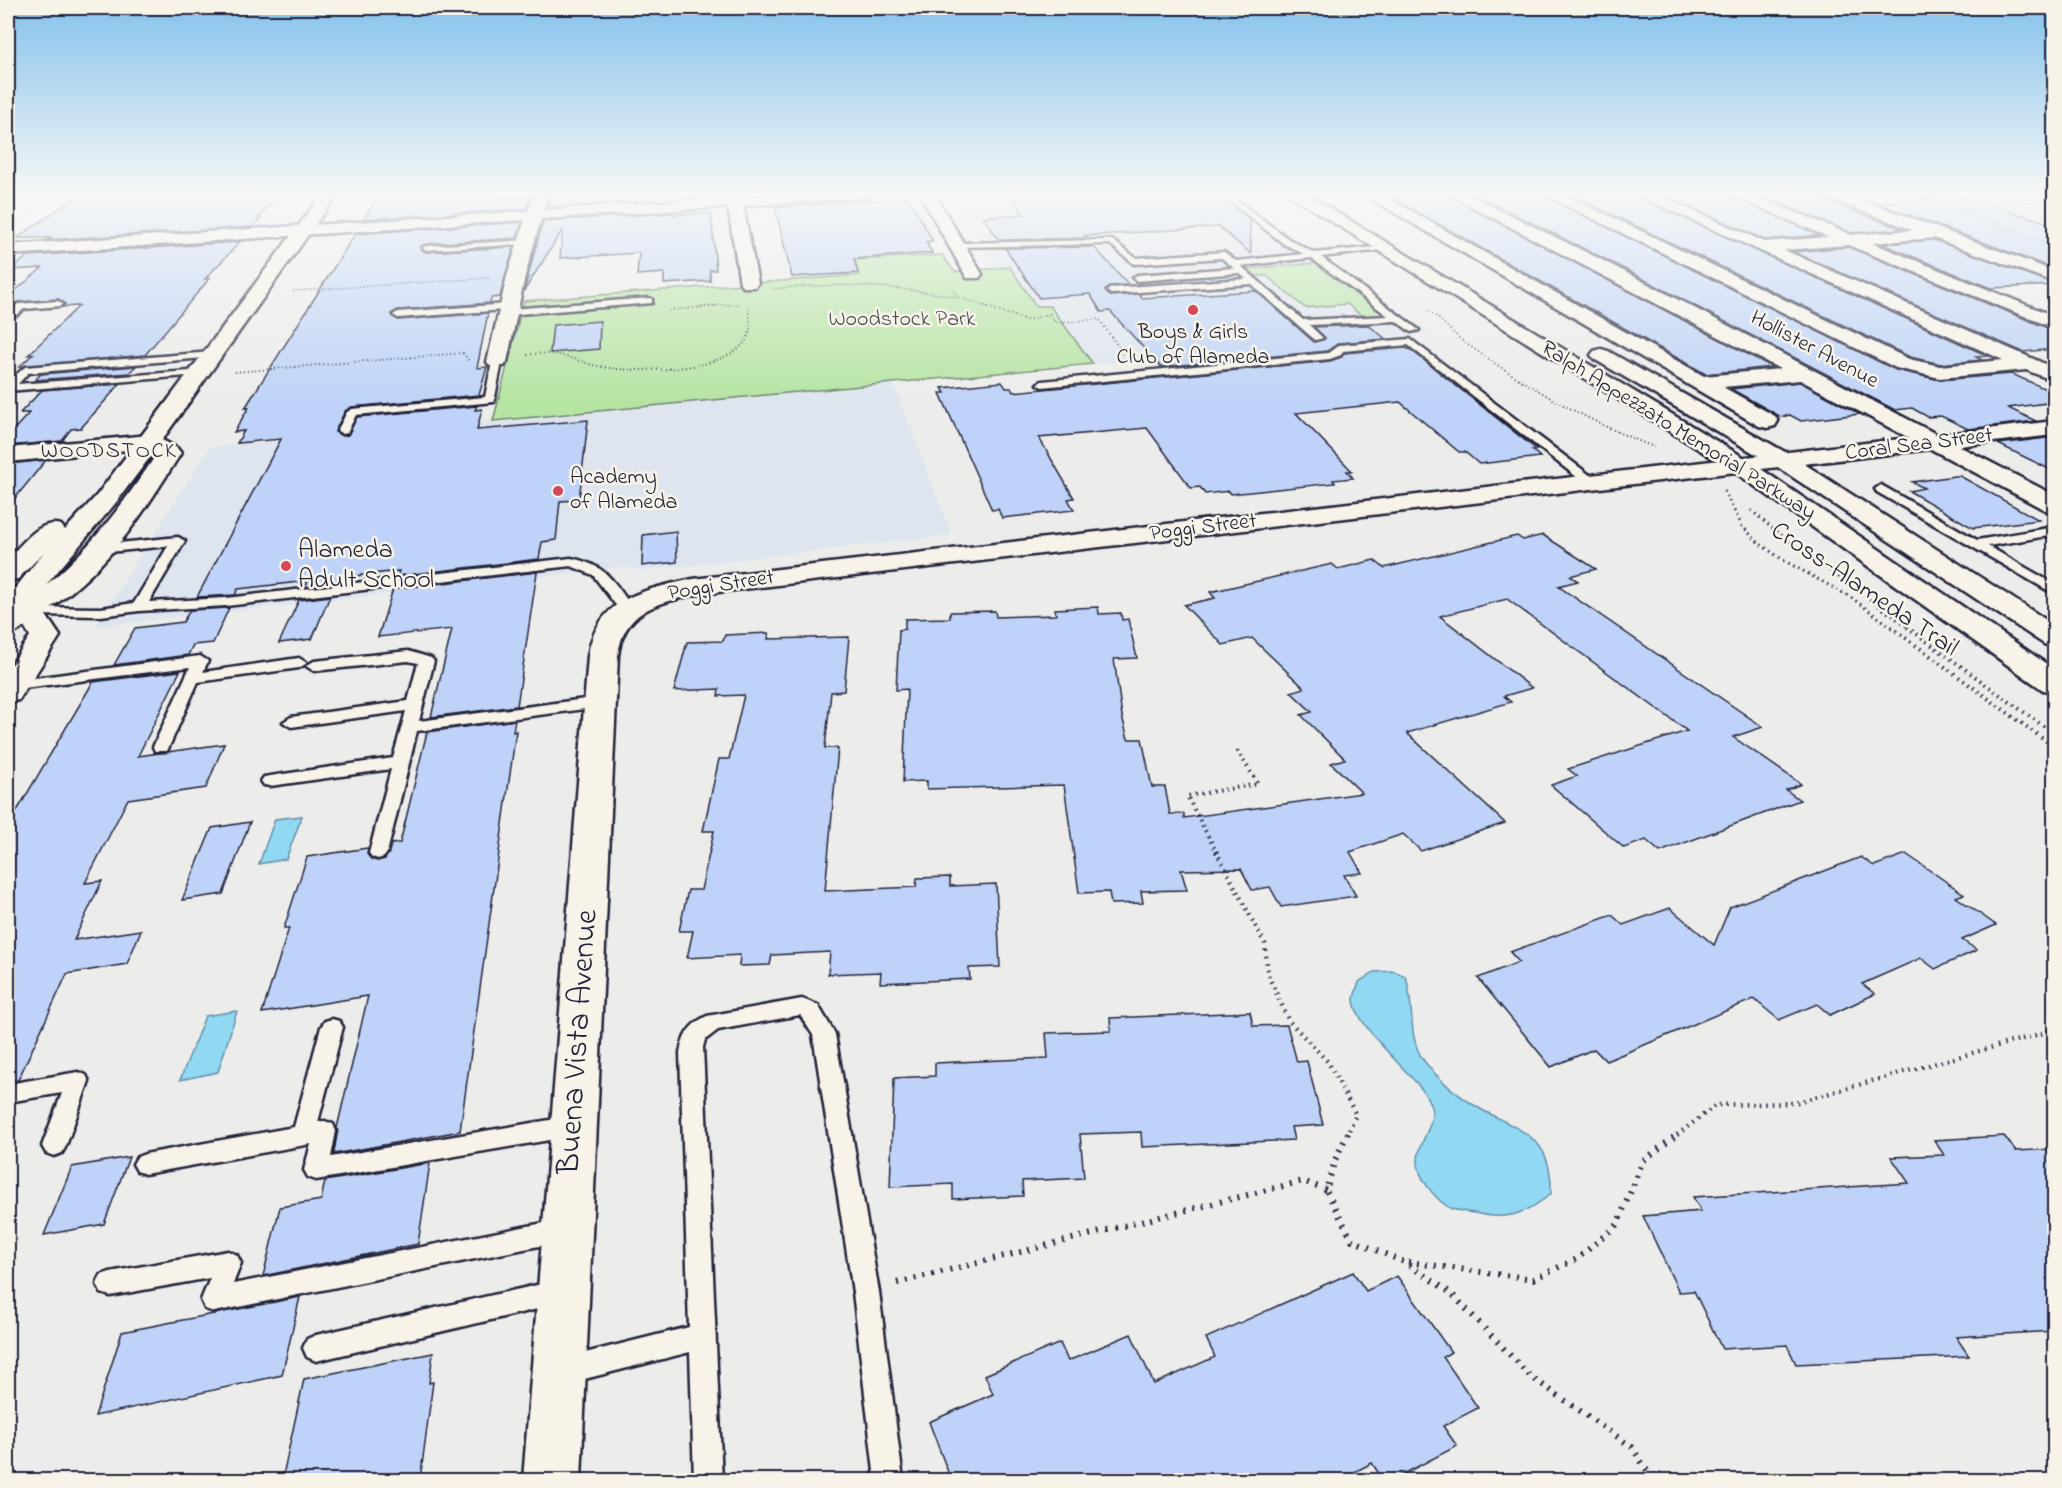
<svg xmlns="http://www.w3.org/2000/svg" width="2062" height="1488" font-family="'Indie Flower',sans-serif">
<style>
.built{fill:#dee5ef}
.green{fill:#b6e4a3;stroke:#6c836f;stroke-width:1.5}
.water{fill:#91d8f3;stroke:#658fa9;stroke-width:1.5}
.building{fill:#bed3f7;stroke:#22223b;stroke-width:1.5}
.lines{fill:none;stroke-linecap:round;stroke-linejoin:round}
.lane-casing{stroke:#22223b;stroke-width:5}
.street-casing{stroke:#22223b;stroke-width:5}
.secondary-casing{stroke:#22223b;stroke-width:5}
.path-far5{stroke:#22223b;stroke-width:1.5;stroke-dasharray:1 2;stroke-linecap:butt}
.path-far4{stroke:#22223b;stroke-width:2;stroke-dasharray:1 3;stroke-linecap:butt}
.path-far3{stroke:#22223b;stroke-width:3;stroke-dasharray:1.5 4;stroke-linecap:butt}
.path-far2{stroke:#22223b;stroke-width:4;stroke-dasharray:1.5 4.5;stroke-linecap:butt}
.path-far1{stroke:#22223b;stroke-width:4.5;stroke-dasharray:1.5 5;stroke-linecap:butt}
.path{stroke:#22223b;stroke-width:6;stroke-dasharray:2 7;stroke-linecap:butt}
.lane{fill:#f7f3e8;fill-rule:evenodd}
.street{fill:#f7f3e8;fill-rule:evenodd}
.secondary{fill:#f7f3e8;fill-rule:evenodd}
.poi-dot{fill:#d1495b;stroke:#f7f3e8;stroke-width:2}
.labels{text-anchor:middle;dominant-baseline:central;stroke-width:5;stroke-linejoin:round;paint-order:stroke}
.far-park-label{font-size:22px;fill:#475255;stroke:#f7f3e8}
.far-poi-label{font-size:22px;fill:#22223b;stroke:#f7f3e8}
.far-street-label{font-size:22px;fill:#22223b;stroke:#f7f3e8}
.far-neighbourhood-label{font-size:22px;letter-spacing:1.5px;fill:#22223b;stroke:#f7f3e8}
.poi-label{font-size:26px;fill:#22223b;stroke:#f7f3e8;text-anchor:start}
.street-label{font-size:26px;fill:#22223b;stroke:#f7f3e8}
.near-street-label{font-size:32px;fill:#22223b;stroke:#f7f3e8}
</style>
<rect width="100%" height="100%" fill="#ecedeb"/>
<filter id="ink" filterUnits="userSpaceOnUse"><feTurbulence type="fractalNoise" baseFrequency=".0167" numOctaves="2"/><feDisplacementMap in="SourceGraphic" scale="12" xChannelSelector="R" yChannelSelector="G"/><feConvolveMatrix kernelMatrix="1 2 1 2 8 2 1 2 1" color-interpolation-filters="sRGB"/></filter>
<g filter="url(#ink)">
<g class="built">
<polygon points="969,193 1233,193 1430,333 1093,364 1050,306 1036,306 1010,267 995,268 949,198 958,194"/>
<polygon points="1967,193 2054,193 2054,267 2017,230 1922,197"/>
<polygon points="893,383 952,535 641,571 626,567 95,627 210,447"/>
</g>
<g class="green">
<polygon points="2044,193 2054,197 2054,200 2016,203 1990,194"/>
<polygon points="942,255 955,272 1010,267 1036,306 1050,306 1093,364 493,421 524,301 859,275 855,260"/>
<polygon points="1318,263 1387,315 1363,317 1347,304 1305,308 1267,276 1256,276 1247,269"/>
</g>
<g class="water">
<polygon points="302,816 286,859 259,864 275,819"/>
<path d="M1394,971L1405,976L1407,981C1414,1005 1408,1037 1422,1058C1436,1078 1456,1094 1477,1107C1520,1132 1553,1134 1551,1194C1526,1214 1507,1221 1475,1213C1467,1212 1455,1211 1448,1207C1434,1197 1416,1177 1418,1158C1422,1130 1444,1120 1423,1091C1407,1069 1355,1025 1354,1000C1354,995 1357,988 1359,982L1374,972Z"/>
<polygon points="237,1011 218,1072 180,1080 205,1016"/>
</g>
<g class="building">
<polygon points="82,193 280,193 258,218 261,218 253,227 47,240 50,238 17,238"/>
<polygon points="380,193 487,193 485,199 531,197 526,209 364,219"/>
<polygon points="581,193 672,193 672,199 547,208 550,196"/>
<polygon points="1020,193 1217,193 1250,220 1251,254 1219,227 1084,236 1086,238 999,240 983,217 1024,214 1012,198 1023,198"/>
<polygon points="1392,193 1444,193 1772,367 1706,374 1392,198 1399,197"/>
<polygon points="1471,193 1539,193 1896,370 1940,380 2012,374 2055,393 2055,402 2008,408 2036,421 1968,429 1941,416 1928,417 1912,408 1895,410 1601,257"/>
<polygon points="1567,193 1630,193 1988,356 1976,357 1982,360 1940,364 1910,357"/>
<polygon points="1659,193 1724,193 1819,235 1765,240"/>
<polygon points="1754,193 1802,193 1903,229 1852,233"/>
<polygon points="1961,196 2055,225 2055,269 1877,203"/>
<polygon points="909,198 933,241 926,242 932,253 854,259 858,273 792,277 775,207"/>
<polygon points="673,213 673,215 711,213 716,270 710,270 710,281 664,284 664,273 637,275 639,253 560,258 563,229 524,291 543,221"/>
<polygon points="522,222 517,238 426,244 420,247 426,252 514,247 500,297 491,298 490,303 398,310 391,314 398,320 488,313 477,368 487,367 479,395 352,407 345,411 335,432 342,436 348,435 357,417 477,406 475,410 482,409 477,430 588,420 579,500 560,501 556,540 542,542 539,559 397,576 399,571 338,578 336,583 305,587 308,581 238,589 235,595 197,597 281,439 237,443 244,431 234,432 249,407 245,408 355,234"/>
<polygon points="1934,240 2055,284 2055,285 1991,288 1882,244"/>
<polygon points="240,242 205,279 210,278 145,355 19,367 33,354 28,355 79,306 63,307 65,304 58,299 18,302 8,308 8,297 42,268 11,270 28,256"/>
<polygon points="1094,247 1129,285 1110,286 1105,291 1110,296 1139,294 1142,298 1256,291 1314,342 1325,338 1314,327 1368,325 1386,339 1339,343 1327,351 1161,367 1110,311 1101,312 1090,294 1039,298 1005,248"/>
<polygon points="1848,247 2055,331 2055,349 2023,352 1793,252"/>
<polygon points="600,321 599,349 550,353 553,325"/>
<polygon points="1405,348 1411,350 1537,450 1532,450 1540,457 1479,464 1465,452 1459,452 1400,402 1296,413 1352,471 1347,471 1353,478 1333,480 1335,483 1231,494 1229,491 1205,494 1200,487 1191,488 1147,428 1039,438 1074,498 1068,499 1074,510 1002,518 998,509 992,510 940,393 945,393 942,388 1002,382 1006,388 1011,388 1013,392 1330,361 1342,357 1344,353"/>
<polygon points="136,366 129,373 35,380 41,374"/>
<polygon points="1800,382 1860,414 1801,421 1790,415 1781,417 1731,389"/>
<polygon points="120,384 81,428 71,429 62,441 8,446 8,436 29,413 20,413 42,390"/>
<polygon points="2055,437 2055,472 1998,444 2054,437"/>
<polygon points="46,460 8,507 8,464"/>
<polygon points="1955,476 1960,476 2039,520 1973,528 1909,491 1924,488 1912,482"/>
<polygon points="676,531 677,562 642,566 643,535"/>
<polygon points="1543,535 1596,569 1570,576 1578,581 1558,586 1763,727 1733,737 1801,784 1786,790 1800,800 1660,852 1646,840 1624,848 1551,785 1577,776 1568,769 1687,731 1507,599 1440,616 1532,688 1504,696 1511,702 1407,733 1505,823 1421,851 1403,834 1350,852 1362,873 1344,875 1356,896 1281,907 1270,887 1252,890 1241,869 1181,870 1187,890 1141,891 1143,903 1111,904 1109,892 1079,893 1064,785 927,789 927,781 903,782 907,689 896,690 899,630 905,629 905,619 950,618 950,612 995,611 996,617 1056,615 1055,609 1098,607 1099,614 1121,613 1122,620 1128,619 1137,658 1114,659 1122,716 1128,739 1142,739 1152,787 1165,787 1170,814 1184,814 1184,818 1362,793 1331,763 1345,759 1301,715 1312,712 1291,692 1304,688 1252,638 1223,645 1184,605 1215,598 1210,592 1332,564 1338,569 1374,560 1384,568 1517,536 1523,540"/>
<polygon points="537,572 517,706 431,717 452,629 378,637 393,589"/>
<polygon points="330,596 312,639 279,643 299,600"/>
<polygon points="229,608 213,643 193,645 188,655 114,665 135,628 183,622 190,610"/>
<polygon points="769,633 768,639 849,637 844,691 831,692 825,748 838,748 825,891 916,887 917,878 950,877 950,886 996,884 1000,967 969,968 970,979 880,983 881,972 828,974 830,952 772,955 770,965 739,966 740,955 687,958 693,931 679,931 688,890 701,890 714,831 703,831 719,759 729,759 744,695 718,696 719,689 674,691 687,642 723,641 725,635"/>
<polygon points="180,671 138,756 224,744 206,788 128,799 85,883 102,881 74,940 141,930 127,964 67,974 18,1080 8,1082 8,826 93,682"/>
<polygon points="515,720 513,732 516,731 460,1131 334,1154 337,1128 368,996 262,1013 289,928 284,928 307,857 368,848 367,854 371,859 377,861 385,859 391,844 400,843 427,732"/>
<polygon points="250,822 223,894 182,900 212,828"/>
<polygon points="1906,854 1964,894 1956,897 1996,925 1962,940 1977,950 1935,969 1921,958 1862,984 1875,994 1830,1015 1817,1004 1779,1020 1754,999 1606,1061 1594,1049 1551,1067 1478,978 1519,962 1510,952 1612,915 1623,925 1670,908 1714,945 1730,907 1861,857 1874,866"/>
<polygon points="1250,1012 1253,1026 1287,1025 1297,1062 1307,1061 1323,1125 1291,1127 1294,1140 1142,1147 1141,1132 1080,1134 1084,1178 1022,1181 1023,1196 953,1199 953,1184 890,1187 894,1078 935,1076 935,1063 1048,1058 1046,1033 1111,1031 1110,1018"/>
<polygon points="2004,1136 2016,1151 2055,1149 2055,1331 1956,1337 1969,1356 1796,1364 1787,1345 1722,1349 1694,1291 1679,1292 1643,1216 1701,1211 1693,1197 1909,1183 1891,1157 1944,1155 1934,1140"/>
<polygon points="129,1157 104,1224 44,1235 72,1167"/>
<polygon points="430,1163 418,1244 263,1276 280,1207 321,1200 325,1181"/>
<polygon points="1353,1272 1366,1291 1397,1276 1451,1352 1443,1357 1478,1408 1443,1426 1457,1446 1392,1480 1383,1480 1372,1463 1339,1480 951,1480 929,1422 993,1394 985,1375 1060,1343 1068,1361 1131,1334 1154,1384 1215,1357 1206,1338"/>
<polygon points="300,1297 282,1375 95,1416 122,1332"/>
<polygon points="433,1353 429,1383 433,1382 420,1480 282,1480 304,1379"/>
</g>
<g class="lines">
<g class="lane-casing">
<g id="lane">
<path d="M1219,193H1227L1290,240L1314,253L1386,246L1387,248L1383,250L1321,257L1419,330L1411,332L1396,321L1309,325L1323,338L1315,340L1251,284L1111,294L1107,291L1111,288L1246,279L1239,273L1137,281L1133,278L1137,275L1234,268L1222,258L1134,264L1110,244L956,247L952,245L956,243L1112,240L1136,258L1224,252L1236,261L1304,254L1284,244ZM1311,258L1388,316L1303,320L1241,266Z"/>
<polygon points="529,240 530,242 526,244 426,250 422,248 426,246"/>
<polygon points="649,298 652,299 652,303 507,315 504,314 504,310 398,318 393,315 398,312 508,304 511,305 511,309"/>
<polygon points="58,301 63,304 61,306 24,309 17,315 8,316 8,310 12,310 18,304"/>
<polygon points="1410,339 1595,479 1595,485 1587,485 1408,345 1343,351 1341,355 1330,359 1042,387 1037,384 1042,381 1328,353 1339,345"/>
<polygon points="212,352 217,355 216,357 28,373 18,384 203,370 204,372 199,375 8,391 8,382 25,367"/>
<polygon points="497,359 502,362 494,402 356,415 347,433 343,434 337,431 347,412 352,409 485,397 492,362"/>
<polygon points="1881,485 1977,540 2054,527 2054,535 1988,546 2054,584 2054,594 1877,492 1875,489"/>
<path d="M178,537L185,541L149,602L226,598L571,558C606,565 614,581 633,609L631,612H621L593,575L571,566L226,606L139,611L101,616L29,615L22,611L29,607L101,608L134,603L168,546L100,553L93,549L100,545Z"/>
<polygon points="408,651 431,658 434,661 419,721 600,697 608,702 600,707 417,731 387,853 384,857 378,859 372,857 369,853 391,769 270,786 264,785 261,781 264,777 270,776 393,758 406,711 291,727 283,722 291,717 408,701 418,663 408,661 314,671 306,666 314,661"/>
<polygon points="200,656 208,661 203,672 299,658 307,663 299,668 198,682 169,747 167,751 155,751 153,747 190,667 8,690 8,682 12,681"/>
<path d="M802,999L818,1005L835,1034L879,1292L903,1480H875L853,1292L813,1035L800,1015L718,1030L705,1040L703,1047L722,1480H694L690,1352L565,1384L555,1381L552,1371L555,1361L565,1358L689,1327L680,1053C683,1035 690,1024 707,1016Z"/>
<polygon points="332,1019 339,1021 343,1027 318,1122 325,1121 333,1124 336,1131 331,1157 573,1116 581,1119 584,1126 581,1133 573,1136 316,1180 308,1177 304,1170 311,1144 145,1174 137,1171 133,1164 137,1157 145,1154 294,1127 321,1027 325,1021"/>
<polygon points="78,1072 86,1075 89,1081 66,1146 62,1153 54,1156 46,1153 42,1146 62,1093 8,1102 8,1084"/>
<polygon points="564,1219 573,1222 576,1230 573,1238 564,1241 214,1312 205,1309 201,1300 210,1278 110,1296 101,1293 97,1284 101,1275 110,1272 228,1251 237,1255 241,1263 233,1284"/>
<polygon points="559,1280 568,1283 572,1292 568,1301 559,1304 316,1361 307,1357 303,1348 307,1339 316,1335"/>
</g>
</g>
<g class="street-casing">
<g id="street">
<polygon points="535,193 548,195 544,210 793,193 874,193 867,197 743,206 758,283 755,287 743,287 740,283 728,207 541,219 525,276 507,362 504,366 490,366 487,362 507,276 525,220 8,255 8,245 528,211"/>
<polygon points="919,193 934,193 982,274 979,278 967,278"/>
<path d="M1361,193H1379L1704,376L1780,369L1446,193H1465L1600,259L1938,435L2054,421V435L1959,446L2054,495V512L2045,510L1931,449L693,595C654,604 623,612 618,656L581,1480H523L588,656C597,597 644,590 693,579L1909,438L1800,380L1723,387L1775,416L1778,421L1775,426L1767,428L1759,426Z"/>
<polygon points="1541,193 1561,193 1909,359 1940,366 2003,360 1632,193 1652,193 1765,242 1828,237 1726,193 1747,193 1852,235 1913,230 1823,196 1821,193 1843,193 2054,271 2054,282 1934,238 1872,243 2054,316 2054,328 1848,245 1784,250 2054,368 2054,381 2026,370 1940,378 1896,368"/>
<polygon points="150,435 158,437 161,442 158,447 8,462 8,448"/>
<polygon points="29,602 39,605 60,636 19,700 8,702 8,670 30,636 15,611 19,605"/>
</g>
</g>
<g class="secondary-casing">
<g id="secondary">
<path d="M323,193H338L162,440L177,448L181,453C156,492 132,532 100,565C76,591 47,611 18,631L8,634V612L14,608L9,596L44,552L18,579L8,581V558C23,544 39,519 61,525L65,530L97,495ZM153,453L156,455C124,503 91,548 46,585L114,505Z"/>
<polygon points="1286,193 1304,193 1748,460 2054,669 2054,692 2043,690 1732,470"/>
<polygon points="1601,349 1608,351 1792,456 2054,625 2054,647 2044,644 1776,466 1594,359 1591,355 1594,351"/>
</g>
</g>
<g class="path-far5">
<polyline points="1908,193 1984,220 1994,221 1996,224 2054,246"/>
<polyline points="1920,196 1952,193"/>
<polyline points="360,203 367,193"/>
<polyline points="1962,211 1988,209 2001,211"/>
<polyline points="17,224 27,216 30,210 28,205 14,198 28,193"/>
<path d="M773,289C835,282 895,286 956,297"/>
<polyline points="954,290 957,297 989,307"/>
<polyline points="293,291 489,278"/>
<polyline points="699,307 739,304"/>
<polyline points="749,307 749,304"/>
</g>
<g class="path-far4">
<polyline points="984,306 1027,320 1049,314 1056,323 1099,319 1124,355"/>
<polyline points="669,310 717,306"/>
<path d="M1429,311C1442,320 1451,332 1464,342C1523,384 1586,421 1654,447"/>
<polyline points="463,353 469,361"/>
<path d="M527,355C560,349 574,362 603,367C636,373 736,373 749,334C752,325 748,315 749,306"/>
<polyline points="235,372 463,353"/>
</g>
<g class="path-far3">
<polyline points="1724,491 1742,526 1760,544 1783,560 1852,598 1893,628"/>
<polyline points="1751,510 1774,530 1909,628"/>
</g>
<g class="path-far2">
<polyline points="1891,627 2054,747"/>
<polyline points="1907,627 2054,734"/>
<polyline points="1217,853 1187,796 1258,784 1235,747"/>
</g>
<g class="path-far1">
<polyline points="1216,851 1265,944 1268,975 1289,1021 1328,1062 1356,1115 1347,1135"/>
<polyline points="1677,1135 1716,1105 1794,1103 2054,1030"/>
</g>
<g class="path">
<polyline points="1348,1133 1335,1160 1326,1190 1352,1240 1404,1262 1451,1293 1530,1376 1632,1447 1653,1480"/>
<polyline points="1408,1262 1533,1279 1577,1259 1617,1225 1643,1161 1679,1133"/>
<polyline points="897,1283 1303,1181 1326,1190"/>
</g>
<use href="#lane" class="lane"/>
<use href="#street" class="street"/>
<use href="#secondary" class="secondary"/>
</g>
</g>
<linearGradient id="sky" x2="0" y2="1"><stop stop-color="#85c2ec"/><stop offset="0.48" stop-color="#f6f7f6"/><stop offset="1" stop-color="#f6f7f6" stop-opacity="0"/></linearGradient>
<rect width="2062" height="402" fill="url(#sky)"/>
<g class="poi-dot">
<circle cx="1193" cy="310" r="6"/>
<circle cx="558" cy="491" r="6"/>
<circle cx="286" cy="566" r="6"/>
</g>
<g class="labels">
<g class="far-park-label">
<text x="902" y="320">Woodstock Park</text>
</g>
<g class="far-poi-label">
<text x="1193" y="333">Boys &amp; Girls<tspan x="1193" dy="25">Club of Alameda</tspan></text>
<text x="570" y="478" text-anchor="start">Academy<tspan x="570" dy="25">of Alameda</tspan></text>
</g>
<g class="far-street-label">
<text transform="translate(1814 350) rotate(28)">Hollister Avenue</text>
<text transform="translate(1678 431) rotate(32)">Ralph Appezzato Memorial Parkway</text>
<text transform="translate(1919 445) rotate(-7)">Coral Sea Street</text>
<text transform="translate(1203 528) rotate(-7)">Poggi Street</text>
<text transform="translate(721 586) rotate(-9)">Poggi Street</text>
</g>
<g class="far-neighbourhood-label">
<text x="109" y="452">WOODSTOCK</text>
</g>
<g class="poi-label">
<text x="298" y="551">Alameda<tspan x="298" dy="30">Adult School</tspan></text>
</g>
<g class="street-label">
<text transform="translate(1864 590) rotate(34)">Cross-Alameda Trail</text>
</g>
<g class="near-street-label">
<text transform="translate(579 1042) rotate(-86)">Buena Vista Avenue</text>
</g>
</g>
<rect width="2062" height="1488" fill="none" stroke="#f7f3e8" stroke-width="30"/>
<rect x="15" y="15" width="2032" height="1458" fill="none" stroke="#22223b" stroke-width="2" filter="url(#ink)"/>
</svg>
